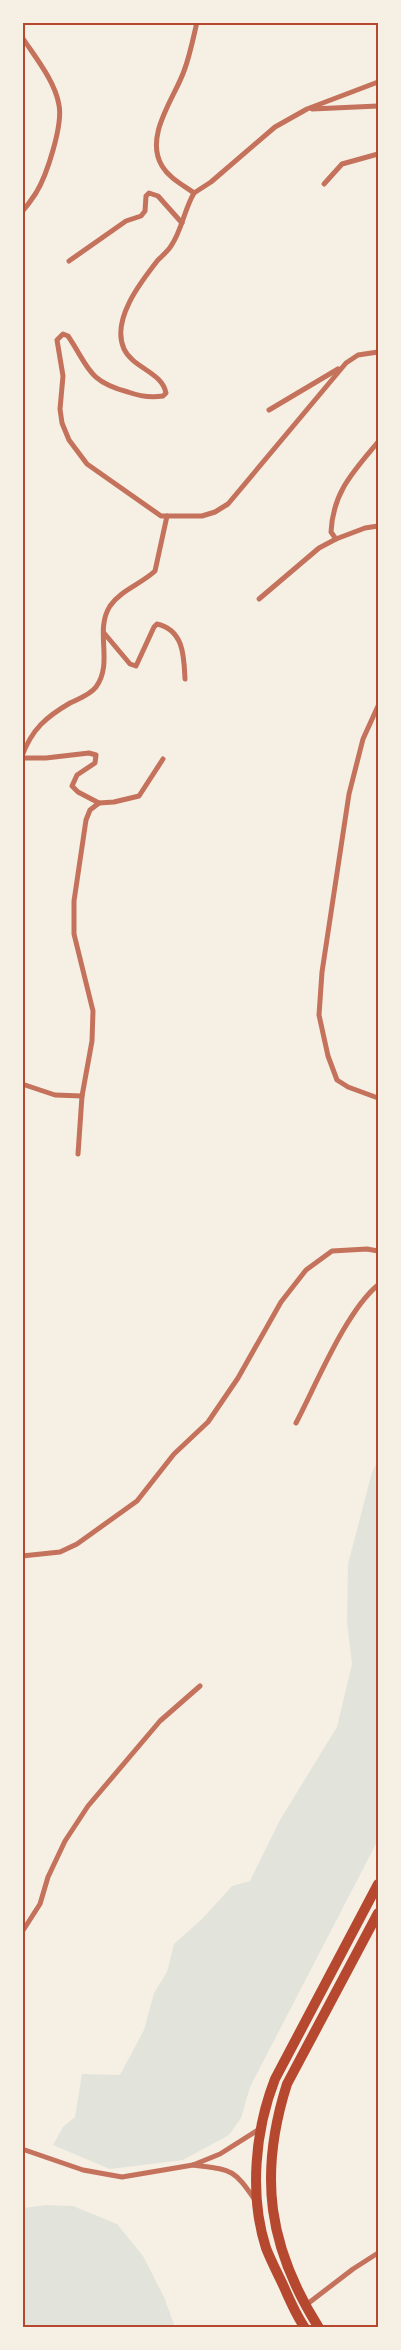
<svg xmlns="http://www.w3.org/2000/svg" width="401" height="2350" font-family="'Fira Sans',sans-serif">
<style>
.green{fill:#e2e4dc}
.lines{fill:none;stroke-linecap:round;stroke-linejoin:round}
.minor{stroke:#c5725c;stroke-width:5}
.primary{stroke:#b5482f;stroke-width:10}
.neatline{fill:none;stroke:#b5482f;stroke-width:2}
</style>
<rect width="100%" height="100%" fill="#f6efe4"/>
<g class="green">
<polygon points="378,1461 378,1840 250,2087 241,2118 229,2135 183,2160 110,2169 53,2145 63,2127 75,2117 82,2074 120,2075 144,2030 154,1993 167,1972 174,1944 203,1918 232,1886 250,1881 280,1820 337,1727 352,1664 347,1622 348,1564 372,1472"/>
<polygon points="46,2205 73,2206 117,2224 143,2256 164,2297 175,2327 23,2327 23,2208"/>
</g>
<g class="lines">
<g class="minor">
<path d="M197,22C193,39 190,55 184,71C174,99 144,136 162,166C169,178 183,185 194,193L211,182L275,127L307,109L378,82"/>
<path d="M22,37C35,57 55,81 59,105C63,125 47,175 36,193C32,199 27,206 22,212"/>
<polyline points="312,109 378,106"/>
<polyline points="324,184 342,164 378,154"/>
<path d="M194,193C184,210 182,230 171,246C168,251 162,256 158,260C140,283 111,320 124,349C133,368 162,372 166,393L163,396C151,398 139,396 128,392C87,381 89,367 68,336L63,334L57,340L63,376L60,409L62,423L69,440L87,464L161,516H202L215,512L228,504L346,363L358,355L378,352"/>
<polyline points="69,261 126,221 141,216 145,211 146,196 149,193 158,196 182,223"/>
<polyline points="269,410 338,369"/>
<path d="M378,442C353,472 333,492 331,532L336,539L365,528L378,526"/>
<polyline points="259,599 319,548 336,539"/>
<path d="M104,633L130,664L136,666L154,627L157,624C184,630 184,657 185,679"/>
<polyline points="378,706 363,739 349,794 322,972 319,1015 328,1056 337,1080 348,1087 378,1098"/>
<path d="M22,756C32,729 46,717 70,703C78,699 90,695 96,687C114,662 94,631 110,606C121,590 141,584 155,571L167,516"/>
<polyline points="22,758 46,758 89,753 96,755 95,763 77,775 72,786 78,792 99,803"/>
<polyline points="22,1084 55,1095 82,1096 92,1041 93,1011 74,934 74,901 86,820 90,810 99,803 114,802 139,796 163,759"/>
<polyline points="78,1154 82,1096"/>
<path d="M296,1423C316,1385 346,1311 378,1285"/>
<polyline points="22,1556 60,1552 77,1544 137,1501 174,1454 208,1422 238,1378 281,1302 306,1270 332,1251 367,1249 378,1251"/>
<polyline points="22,1932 40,1904 48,1877 65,1841 88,1806 160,1721 200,1686"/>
<polyline points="22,2149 83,2170 122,2177 193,2165 220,2154 261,2128"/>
<path d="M193,2165C232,2170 233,2168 255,2200"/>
<polyline points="306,2305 353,2269 378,2253"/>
</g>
<g class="primary">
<path d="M305,2328C296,2315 290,2301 284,2287C278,2274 271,2261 266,2248C249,2195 255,2130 275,2079L378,1884"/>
<path d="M319,2328C268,2247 258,2175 287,2084L378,1913"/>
</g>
</g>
<rect width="401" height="2350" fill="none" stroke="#f6efe4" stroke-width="48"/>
<rect x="24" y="24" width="353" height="2302" class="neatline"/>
</svg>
